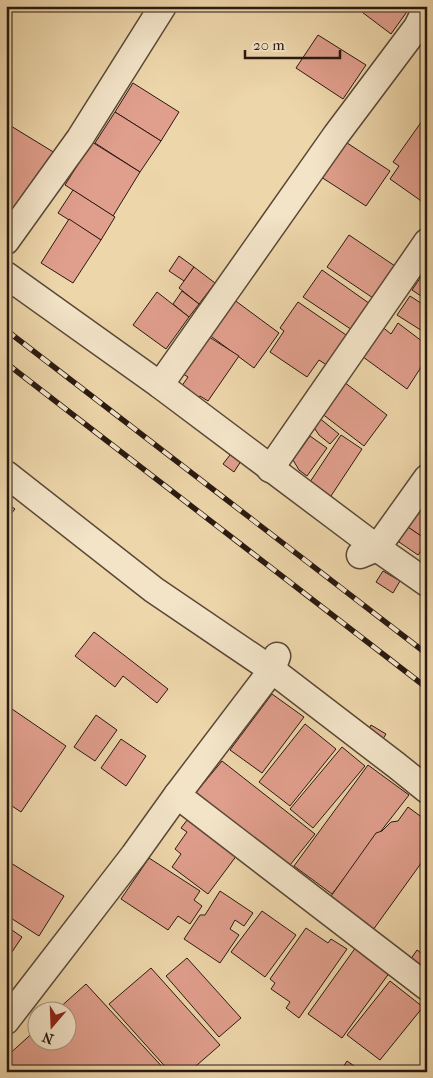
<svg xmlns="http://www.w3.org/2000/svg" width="433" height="1078" font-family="'IM FELL French Canon',serif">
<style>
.building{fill:#e09e8c;stroke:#291911}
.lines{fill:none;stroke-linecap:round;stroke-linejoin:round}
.minor-casing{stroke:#5a4837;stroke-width:29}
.minor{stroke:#f3e4c8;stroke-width:26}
.rail-casing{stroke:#291911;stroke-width:5.5}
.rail{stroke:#f3e4c8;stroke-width:4;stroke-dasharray:11;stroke-linecap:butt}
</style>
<rect width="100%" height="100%" fill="#edd6aa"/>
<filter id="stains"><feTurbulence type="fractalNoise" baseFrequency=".004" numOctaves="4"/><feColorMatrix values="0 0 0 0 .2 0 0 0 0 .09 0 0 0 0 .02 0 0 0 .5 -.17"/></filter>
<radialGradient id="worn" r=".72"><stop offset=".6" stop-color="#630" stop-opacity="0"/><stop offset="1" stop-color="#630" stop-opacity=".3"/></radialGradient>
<g class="building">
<polygon points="6,6 14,6 6,20"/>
<polygon points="354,6 411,6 391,34"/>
<polygon points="318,35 366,65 343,99 296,68"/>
<polygon points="133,83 179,112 161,141 115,112"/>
<polygon points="115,112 161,141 140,172 95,143"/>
<polygon points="422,121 427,124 427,205 390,179 399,166 393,162"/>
<polygon points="6,123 55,153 6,222"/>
<polygon points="341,139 390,171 366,206 318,175"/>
<polygon points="92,142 140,172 113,216 65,185"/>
<polygon points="73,190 115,217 101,240 58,213"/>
<polygon points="69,219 101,240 73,283 41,263"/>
<polygon points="349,235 398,268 376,300 327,267"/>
<polygon points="179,256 194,267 184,281 169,271"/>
<polygon points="194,267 215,283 199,304 179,288"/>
<polygon points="427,268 427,300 412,290"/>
<polygon points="322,270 373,306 355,332 303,297"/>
<polygon points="182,291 199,304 189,317 173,304"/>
<polygon points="157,292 189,317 166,349 133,325"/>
<polygon points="410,296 427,307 427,334 397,315"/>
<polygon points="233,299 279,333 254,368 208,334"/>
<polygon points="298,302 349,337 328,366 319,360 307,377 270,352 284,331 280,328"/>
<polygon points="398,323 427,345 427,358 407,389 359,354 380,325 391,334"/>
<polygon points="206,335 239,356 208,401 200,396 194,400 179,390 188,377 180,372"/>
<polygon points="344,382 387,415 364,446 321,413"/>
<polygon points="318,417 339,434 330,444 319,435 313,426"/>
<polygon points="341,435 362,449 329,499 308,485"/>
<polygon points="310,436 327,448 307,476 299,470 293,460"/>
<polygon points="233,451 243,458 234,472 223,464"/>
<polygon points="427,497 427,540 405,525"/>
<polygon points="6,503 15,509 6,520"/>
<polygon points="405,525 427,540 427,544 418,555 399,542"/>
<polygon points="383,571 400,581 393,593 376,582"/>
<polygon points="94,632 168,689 157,703 123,676 115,687 75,656"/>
<polygon points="272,694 304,717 262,773 230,750"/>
<polygon points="12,709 66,746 21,812 6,802 6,717"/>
<polygon points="96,715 117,730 95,761 74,747"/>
<polygon points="305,724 336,749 290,806 259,782"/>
<polygon points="371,725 386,734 379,745 365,736"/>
<polygon points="121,739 146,756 126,786 101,768"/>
<polygon points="342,747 365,766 313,828 290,809"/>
<polygon points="222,761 315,834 286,870 193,796"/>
<polygon points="368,765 409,795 332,894 294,866"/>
<polygon points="408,807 427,821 427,855 373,930 329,899 376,833 382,831 391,822 398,821"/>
<polygon points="188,819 240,851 208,894 172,867 181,854 175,849 187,832 181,828"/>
<polygon points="149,858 200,891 194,900 202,906 190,924 178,916 168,930 121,899"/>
<polygon points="6,860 64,896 39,936 6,915"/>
<polygon points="220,891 253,913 244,926 235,920 230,929 239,935 220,963 184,939 200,915 205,915"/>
<polygon points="262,911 296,935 265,977 231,952"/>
<polygon points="6,926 22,937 6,961"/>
<polygon points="306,928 328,943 331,939 347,949 299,1018 286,1008 290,1002 271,989 275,983 270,979"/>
<polygon points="356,947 390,972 342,1038 308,1014"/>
<polygon points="417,950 427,957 427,961 417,974 406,966"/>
<polygon points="187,958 241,1018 219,1037 166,976"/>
<polygon points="151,968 220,1045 189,1072 170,1072 109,1004"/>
<polygon points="390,981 423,1007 380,1060 347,1035"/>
<polygon points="86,984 167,1072 6,1072 6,1057 38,1028 38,1040 68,1040 68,1010 57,1010"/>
<polygon points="347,1061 363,1072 340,1072"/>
</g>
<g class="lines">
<g class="minor-casing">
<g id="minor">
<polyline points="6,241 80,138 163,6"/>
<polyline points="6,275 160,385 377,548 427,583"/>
<polyline points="160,385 336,135 417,27 424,13"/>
<polyline points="270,469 427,242"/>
<polyline points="6,474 154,590 272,670 396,765 427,790"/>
<polyline points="360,555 377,548 427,478"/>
<polyline points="177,795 427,987"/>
<polyline points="6,1021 134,855 177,795 272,670 277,656"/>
</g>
</g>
<use href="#minor" class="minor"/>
<g class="rail-casing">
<g id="rail">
<polyline points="6,330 427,654"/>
<polyline points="6,363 427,688"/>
</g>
</g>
<use href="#rail" class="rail"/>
</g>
<rect width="433" height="1078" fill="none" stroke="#edd6aa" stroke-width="25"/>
<rect x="8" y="8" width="418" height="1063" fill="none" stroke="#291911" stroke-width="2.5"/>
<rect x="12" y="12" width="408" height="1053" fill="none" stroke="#291911"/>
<g transform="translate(52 1026) rotate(199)"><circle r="24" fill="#f3e4c8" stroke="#a2937f"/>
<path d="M0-4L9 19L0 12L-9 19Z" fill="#8f2418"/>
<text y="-8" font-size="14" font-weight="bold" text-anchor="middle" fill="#291911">N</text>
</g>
<path d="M245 50v8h95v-8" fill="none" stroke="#291911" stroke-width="2.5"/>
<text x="253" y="50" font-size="15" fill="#291911" stroke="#f3e4c8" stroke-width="4" paint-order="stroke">20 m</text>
<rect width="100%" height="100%" filter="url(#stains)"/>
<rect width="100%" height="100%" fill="url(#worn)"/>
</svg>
